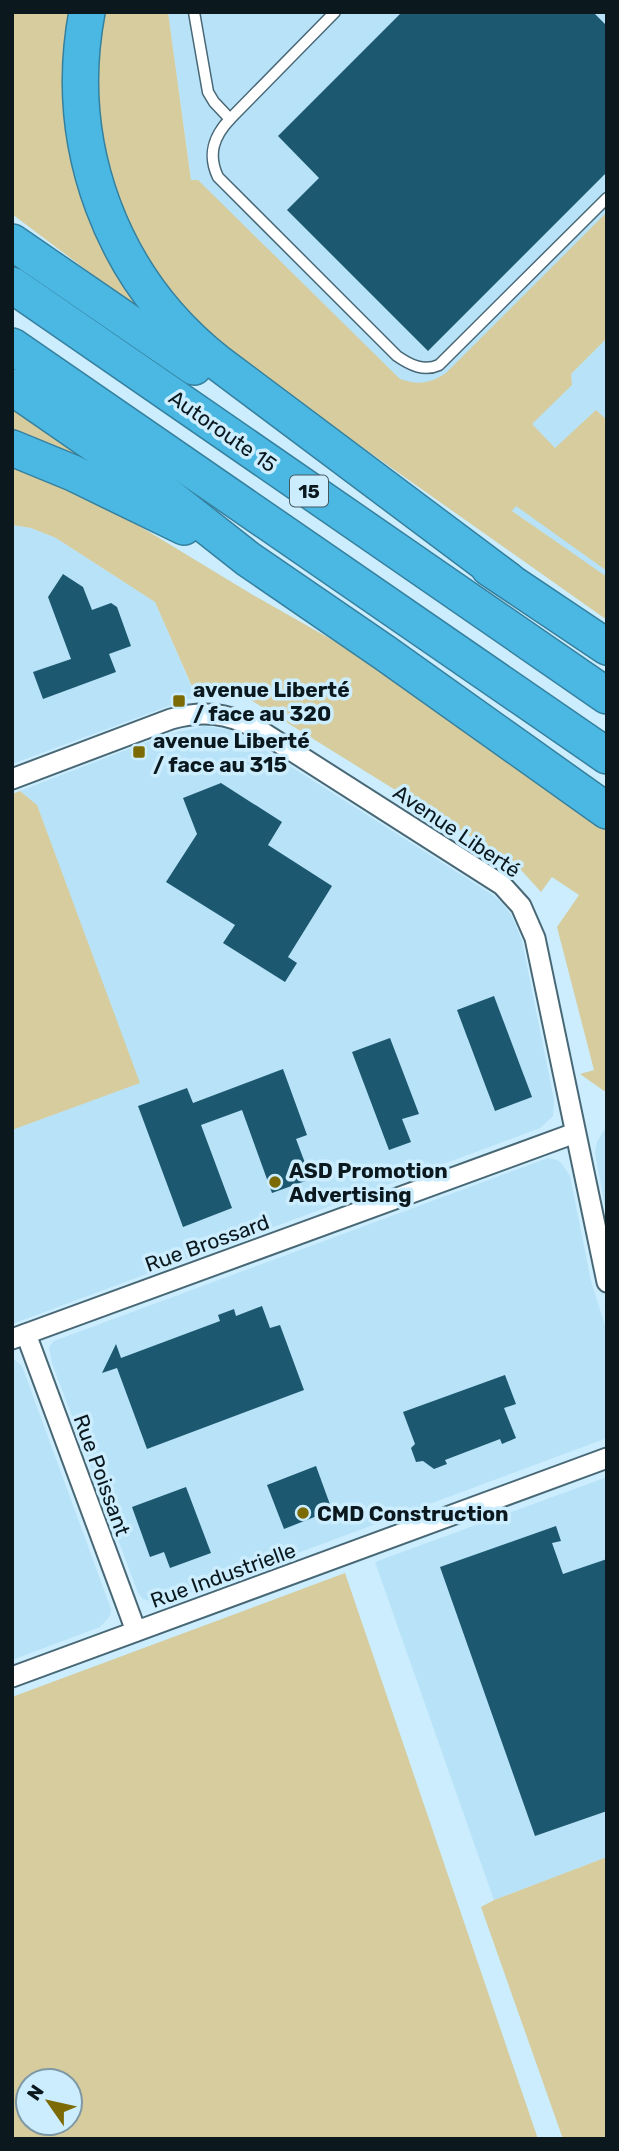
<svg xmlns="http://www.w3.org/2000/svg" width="619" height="2151" font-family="Rubik,sans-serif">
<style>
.built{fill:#b8e2f7}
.green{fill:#d6cc9e;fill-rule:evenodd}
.building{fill:#1c5870}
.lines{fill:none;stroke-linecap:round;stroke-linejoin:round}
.lane-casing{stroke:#496876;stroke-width:13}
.street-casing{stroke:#496876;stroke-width:23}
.highway-casing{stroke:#35809e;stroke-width:38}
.lane{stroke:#fff;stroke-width:10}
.street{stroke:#fff;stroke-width:19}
.highway{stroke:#4bb8e4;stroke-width:35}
.poi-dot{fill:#7c6b04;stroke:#cbedfe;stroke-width:2.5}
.labels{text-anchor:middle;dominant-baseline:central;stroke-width:7;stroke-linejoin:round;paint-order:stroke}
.shield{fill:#cbedfe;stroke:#455860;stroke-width:2}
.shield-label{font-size:19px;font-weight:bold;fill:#0b181d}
.street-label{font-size:21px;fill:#0b181d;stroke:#cbedfe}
.poi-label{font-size:21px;font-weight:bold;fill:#0b181d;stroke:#cbedfe;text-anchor:start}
</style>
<rect width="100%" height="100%" fill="#cbedfe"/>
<g class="built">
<polygon points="168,12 607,12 607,578 512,511 193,193"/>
<polygon points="12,525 31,528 56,538 155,602 197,699 188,699 177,703 12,764"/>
<polygon points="205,726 230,730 246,738 493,895 502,903 512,916 522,941 554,1100 553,1116 540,1128 12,1324 12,1130 139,1083 37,805 20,791 165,735"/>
<polygon points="607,1125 607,1218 595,1153 597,1142"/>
<polygon points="548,1158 557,1160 562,1164 570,1176 591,1281 607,1332 607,1438 166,1602 157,1603 143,1599 138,1593 52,1363 49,1347 54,1341"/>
<polygon points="12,1358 22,1366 111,1609 110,1616 100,1627 12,1660"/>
<polygon points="607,1477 607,1857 494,1900 375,1562"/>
</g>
<g class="green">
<polygon points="12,12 78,12 73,43 146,306 142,312 12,214"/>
<path d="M102,12H168L191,180H198L400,379C418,385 430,384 446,373L607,212V338L571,374L572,385L532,424L555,448L596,410L607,420V571L516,506L512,511L607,577V620L226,351C215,342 203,333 193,323C145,272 105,194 97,124C93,87 96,49 102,12Z"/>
<polygon points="12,405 138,490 12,438"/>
<polygon points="12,462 80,490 253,595 380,667 607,826 607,1093 580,1074 594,1070 557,927 579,895 552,877 541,892 521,870 487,847 249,699 229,691 194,691 155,602 56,538 31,528 12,525"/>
<polygon points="20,791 37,805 140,1083 12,1130 12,794"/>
<path d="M345,1573L538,2139H12V1697ZM70,2081V2123H28V2081Z"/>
<polygon points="607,1857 607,2139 563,2139 481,1907 494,1900"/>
</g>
<g class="building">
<polygon points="402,12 593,12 607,26 607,172 428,351 287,210 319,178 278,136"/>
<polygon points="63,574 83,587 92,610 111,603 117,607 131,646 109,654 116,672 43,699 33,672 71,659 48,597"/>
<polygon points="221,783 282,822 268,845 332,886 288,957 297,963 285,982 223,943 235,925 166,882 197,834 183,798"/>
<polygon points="494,996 532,1097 495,1111 457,1010"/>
<polygon points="390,1038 419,1114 402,1119 411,1142 389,1150 352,1052"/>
<polygon points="283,1069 307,1135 296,1139 311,1179 272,1193 242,1110 201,1125 232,1208 183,1227 138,1106 187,1088 193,1103"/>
<polygon points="262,1306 270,1328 280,1325 304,1390 147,1449 117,1368 102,1373 116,1344 121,1358 220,1321 218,1315 234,1309 236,1316"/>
<polygon points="505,1375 516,1404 504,1408 516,1438 502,1444 500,1439 445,1460 447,1464 434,1469 423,1461 416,1462 411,1448 415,1444 403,1412"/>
<polygon points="316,1466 332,1510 284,1529 267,1485"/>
<polygon points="186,1487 211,1553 170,1568 164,1552 150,1557 132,1507"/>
<polygon points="556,1526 561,1541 552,1543 563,1574 607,1559 607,1811 535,1836 440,1567"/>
</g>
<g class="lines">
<g class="lane-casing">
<g id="lane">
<polyline points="194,12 208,92 214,102 230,119 335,12"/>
<path d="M230,119C214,136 207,154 218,177L397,356C410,365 424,372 439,365L607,198"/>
</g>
</g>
<g class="street-casing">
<g id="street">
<path d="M12,779L171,719C203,710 227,713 256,728L502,885L521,906L535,938L607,1282"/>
<polyline points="26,1334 136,1631"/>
<polyline points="12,1339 575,1133"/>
<polyline points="12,1677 607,1458"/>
</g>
</g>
<g class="highway-casing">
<g id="highway">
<path d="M87,12C62,145 111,278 217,362L508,580"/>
<polyline points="12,242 194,367"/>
<polyline points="12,285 607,696"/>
<polyline points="12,346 607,756"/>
<polyline points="12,387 158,488 248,559 385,653 607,811"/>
<polyline points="12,448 73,473 184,527"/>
<polyline points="489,568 607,647"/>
</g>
</g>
<use href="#lane" class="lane"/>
<use href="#street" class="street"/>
<use href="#highway" class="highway"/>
</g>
<g class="poi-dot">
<rect x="172" y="694" width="14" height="14" rx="3.5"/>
<rect x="132" y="745" width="14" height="14" rx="3.5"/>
<circle cx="275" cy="1182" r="7"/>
<circle cx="303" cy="1513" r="7"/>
</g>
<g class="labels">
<rect class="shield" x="290" y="475.5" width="38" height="31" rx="5"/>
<g class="shield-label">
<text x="309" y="491">15</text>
</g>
<g class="street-label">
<text transform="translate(223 431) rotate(35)">Autoroute 15</text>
<text transform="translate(457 831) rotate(34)">Avenue Liberté</text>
<text transform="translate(207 1243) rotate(-20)">Rue Brossard</text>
<text transform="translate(102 1475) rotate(70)">Rue Poissant</text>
<text transform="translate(223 1575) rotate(-20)">Rue Industrielle</text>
</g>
<g class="poi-label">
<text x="193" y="689">avenue Liberté<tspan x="193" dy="24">/ face au 320</tspan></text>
<text x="153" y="740">avenue Liberté<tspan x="153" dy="24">/ face au 315</tspan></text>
<text x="289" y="1170">ASD Promotion<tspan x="289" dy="24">Advertising</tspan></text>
<text x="317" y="1513">CMD Construction</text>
</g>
</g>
<rect width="619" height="2151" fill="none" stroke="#0b181d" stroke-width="28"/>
<g transform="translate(49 2102) rotate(304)"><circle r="33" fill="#cbedfe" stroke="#7e98a4" stroke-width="2"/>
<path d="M0-5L12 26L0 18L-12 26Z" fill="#7c6b04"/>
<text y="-10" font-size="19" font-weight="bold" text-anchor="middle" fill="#0b181d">N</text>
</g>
</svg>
